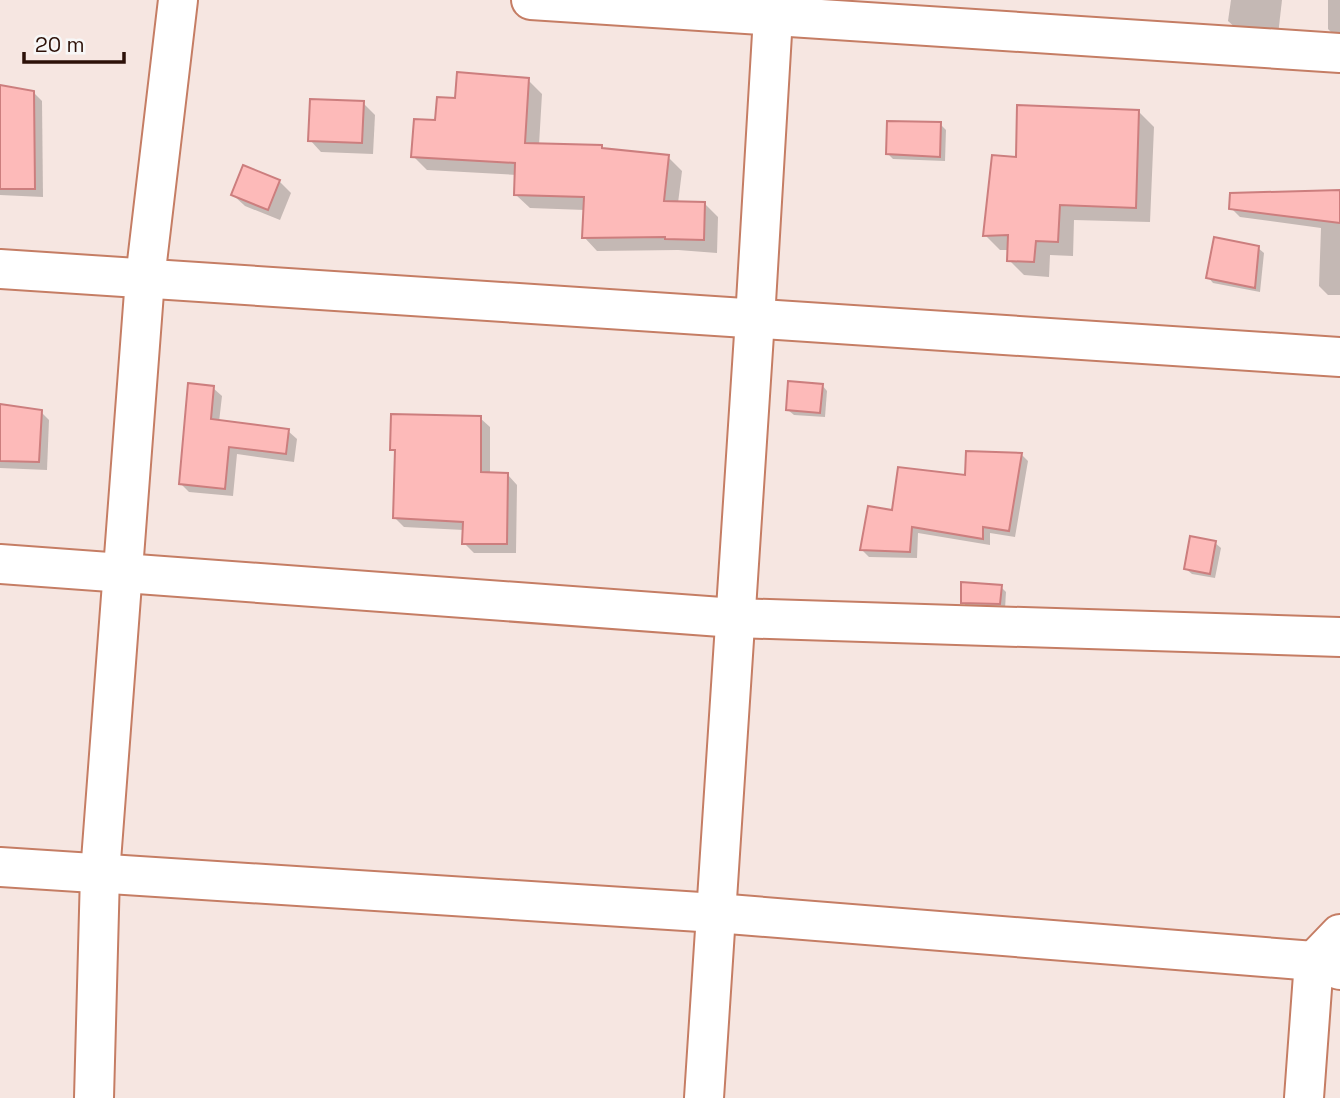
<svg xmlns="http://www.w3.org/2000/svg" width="1340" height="1098" font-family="'Space Grotesk',sans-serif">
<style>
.shadow{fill:#0003}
.building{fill:#fdbab9;stroke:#cc7e7e;stroke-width:2}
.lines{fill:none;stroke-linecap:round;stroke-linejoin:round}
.minor-casing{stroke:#c57d64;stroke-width:42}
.minor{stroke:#fff;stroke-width:38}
</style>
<rect width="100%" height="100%" fill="#f6e6e1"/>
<g class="shadow">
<polygon points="1231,0 1282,0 1278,35 1238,30 1228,21"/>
<polygon points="1328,0 1340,0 1340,41 1328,29"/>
<polygon points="528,80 542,94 539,145 601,147 604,150 668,157 682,171 678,203 705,204 718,217 717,253 678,250 597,251 584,237 585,210 530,208 516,195 517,175 427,170 413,156 456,100"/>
<polygon points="0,87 33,92 42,101 43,197 0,195"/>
<polygon points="363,103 375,115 373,154 321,152 310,140"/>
<polygon points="1138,111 1154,127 1150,222 1074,220 1073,256 1050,255 1049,277 1024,275 1009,260 1009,250 1000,250 985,235 1017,159"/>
<polygon points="940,124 946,130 945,161 893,159 887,153"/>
<polygon points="279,181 291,193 280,220 245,206 233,195"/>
<polygon points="1340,193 1340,295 1328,295 1319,286 1321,228 1240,217 1231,208"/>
<polygon points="1258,248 1264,253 1260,292 1213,283 1208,277"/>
<polygon points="822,385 827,391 825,417 794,415 788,410"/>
<polygon points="213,388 222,396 219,422 288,431 297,439 294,462 237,454 233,496 189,492 181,484"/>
<polygon points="0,405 41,412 49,420 47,470 0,468"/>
<polygon points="480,418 490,427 490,474 508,475 517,485 516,553 474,553 464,543 464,530 404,527 394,517 397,454 392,449"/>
<polygon points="1021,454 1028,461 1015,537 990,533 990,545 918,533 917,558 869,557 862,550 966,477"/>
<polygon points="1215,543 1221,548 1215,578 1192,574 1186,569"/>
<polygon points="1001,587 1006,592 1005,609 968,608 963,602"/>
</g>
<g class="building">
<polygon points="457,72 529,78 525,143 602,145 602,148 669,155 664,201 705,202 704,240 665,239 665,237 582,238 584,197 514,195 515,163 411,157 414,119 435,120 437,97 455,98"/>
<polygon points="0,85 34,91 35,189 0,189"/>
<polygon points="310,99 364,101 362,143 308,141"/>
<polygon points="1017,105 1139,110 1136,208 1060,205 1058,242 1036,241 1034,262 1007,261 1008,235 983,236 992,155 1016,157"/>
<polygon points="887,121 941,122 940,157 886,154"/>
<polygon points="243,165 280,180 268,210 231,195"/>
<polygon points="1340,190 1340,223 1229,209 1230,193"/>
<polygon points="1214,237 1259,246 1255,288 1206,278"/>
<polygon points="788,381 823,384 820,413 786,410"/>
<polygon points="188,383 214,386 211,419 289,429 286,454 229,447 225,489 179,484"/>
<polygon points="0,404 42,410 39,462 0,461"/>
<polygon points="391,414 481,416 481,472 508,473 507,544 462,544 463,522 393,518 395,450 390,450"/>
<polygon points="966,451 1022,453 1009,531 983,527 983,539 912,527 910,552 860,550 868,506 892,510 898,467 965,475"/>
<polygon points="1190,536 1216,541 1210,574 1184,569"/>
<polygon points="961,582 1002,585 1000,604 961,603"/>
</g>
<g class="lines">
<g class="minor-casing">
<g id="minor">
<polyline points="531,0 1340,53"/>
<polyline points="0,269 1340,357"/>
<polyline points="0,564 735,618 1340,637"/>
<polyline points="0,867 716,913 1314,961 1340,970"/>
<polyline points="94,1098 100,874 145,279 178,0"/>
<polyline points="704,1098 755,319 774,0"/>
<polyline points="1304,1098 1314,961 1340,934"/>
</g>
</g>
<use href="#minor" class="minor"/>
</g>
<path d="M24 52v10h100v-10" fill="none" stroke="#2d1108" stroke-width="3.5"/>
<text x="35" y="52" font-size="21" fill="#2d1108" stroke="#f7f7f7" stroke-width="5" paint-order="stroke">20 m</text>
</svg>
